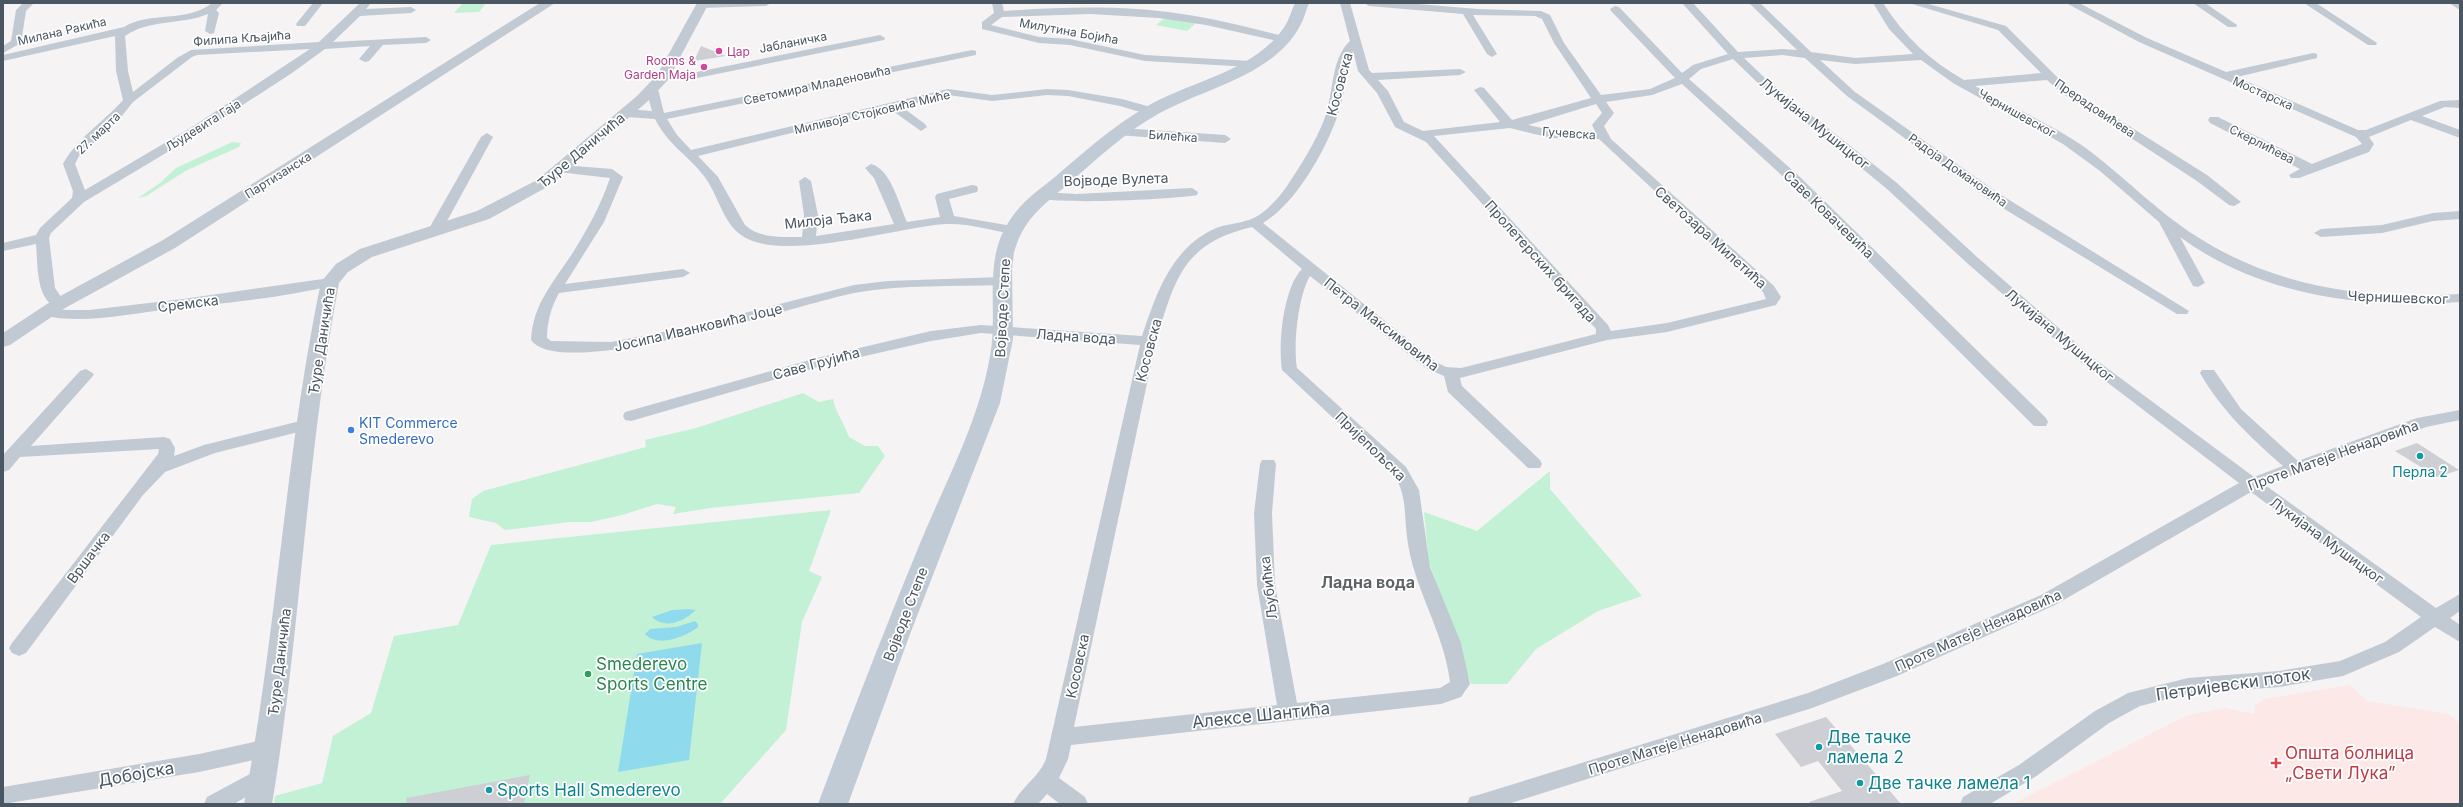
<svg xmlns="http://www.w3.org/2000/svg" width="2463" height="807" font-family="Inter,sans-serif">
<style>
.medical{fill:#fce8e6}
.green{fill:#c3f1d5}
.water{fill:#90daee}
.building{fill:#cdcfd5}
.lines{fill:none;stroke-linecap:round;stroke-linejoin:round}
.minor{fill:#c1cad2;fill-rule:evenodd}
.tertiary{fill:#c1cad2;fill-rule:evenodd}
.secondary{fill:#c1cbd6;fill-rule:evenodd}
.hotel-dot{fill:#d1479c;stroke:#fff;stroke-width:1.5}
.shop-dot{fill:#3f7fe0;stroke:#fff;stroke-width:1.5}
.culture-dot{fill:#0f9aa8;stroke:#fff;stroke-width:1.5}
.leisure-dot{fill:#2e9e5b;stroke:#fff;stroke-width:1.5}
.health-dot{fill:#e0444e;stroke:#fff;stroke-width:1.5}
.labels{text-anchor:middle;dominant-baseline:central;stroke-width:3.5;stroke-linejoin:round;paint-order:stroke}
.far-street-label{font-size:12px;fill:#4a5661;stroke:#fff}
.far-hotel-label{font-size:12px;fill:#b23c85;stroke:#fff;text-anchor:start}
.street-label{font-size:14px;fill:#4a5661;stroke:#fff}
.shop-label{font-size:14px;fill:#366cbe;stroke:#fff;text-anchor:start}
.culture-label{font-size:14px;fill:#0d838f;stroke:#fff}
.quarter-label{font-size:16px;font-weight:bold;fill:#5f6368;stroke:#fff}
.near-leisure-label{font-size:17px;fill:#27864d;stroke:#fff;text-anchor:start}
.near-street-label{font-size:17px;fill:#4a5661;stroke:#fff}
.near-culture-label{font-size:17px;fill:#0d838f;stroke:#fff;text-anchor:start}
.near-health-label{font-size:17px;fill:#be3a42;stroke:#fff;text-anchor:start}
</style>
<rect width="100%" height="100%" fill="#f5f3f3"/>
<polygon class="medical" points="2349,685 2367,701 2448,714 2460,723 2460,804 2013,804 2186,716 2225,708 2254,714 2255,705 2265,699"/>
<g class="green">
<polygon points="463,3 486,3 479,12 454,13"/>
<polygon points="1166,17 1196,23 1187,31 1156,25"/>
<polygon points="232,142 241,143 239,147 187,170 146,196 138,198 160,183 176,168"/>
<path d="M803,393L819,402L833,399C836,413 844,423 849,437L865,446H878L885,456L859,493L710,508L673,514L676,507L657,504L622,515L591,522H570L505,530L496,523L469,517L472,499L483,491L646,447L645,440L696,428Z"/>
<polygon points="1550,471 1550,489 1642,596 1598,611 1536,649 1507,684 1471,684 1429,562 1424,512 1477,531"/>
<polygon points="831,510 809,571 822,577 802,622 786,730 720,804 274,804 275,796 322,783 333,736 371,713 394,636 458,625 491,545"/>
</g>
<g class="water">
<path d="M689,609L696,610C684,621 666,630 652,617L672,610Z"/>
<path d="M695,621L698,624V627C685,637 658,648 645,634L650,629L676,627Z"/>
<polygon points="702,643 689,760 618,772 637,654"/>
</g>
<g class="building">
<polygon points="701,46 726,56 694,61"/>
<polygon points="2417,443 2459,470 2437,477 2395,451"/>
<polygon points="1826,717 1867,764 1901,804 1810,804 1809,802 1842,791 1818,761 1801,767 1775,734"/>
<polygon points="530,775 524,804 407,804 406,798"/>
</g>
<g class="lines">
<g class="minor">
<polygon points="23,3 34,3 26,11 21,43 3,53 3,46 11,41 16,10"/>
<path d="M212,3H223L216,10L219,13L214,33L210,34L205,31L208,14C182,25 149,19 125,36L128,71L133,92L177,58L191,50L319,42L360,3H371L366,9L411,7L416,10L411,13L360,16L333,42L426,37L431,40L426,43L383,45L369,61L365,62L359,59L370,46L325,49L292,73L201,132L84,202L51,233L49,238L55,288L66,304L59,308C35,302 38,263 36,244L3,251V243L36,235L40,228L72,198L73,191L63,164C76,139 105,121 123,100L116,71L115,36L3,61V55L124,27C150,11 187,23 212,3ZM310,49L192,127L85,190L75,164L79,156L117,122L133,102L192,57L197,55Z"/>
<polygon points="313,3 323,3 305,26 297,26 296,24"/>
<polygon points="697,3 771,3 766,6 701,8 697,7"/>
<path d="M992,3H1002L1004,11C1063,7 1123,5 1182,14C1217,19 1252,28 1286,37L1287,39L1282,42L1206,25L1159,18L1090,14L1002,17L991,25L1039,37L1070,39L1145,55L1251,61L1257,64L1251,67L1145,61L1070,45L1039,43L982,29V22L994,13Z"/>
<path d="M1340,3H1350L1369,70L1372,73L1460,69L1466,72L1460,75L1378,80L1388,91L1404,122L1423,131L1500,122L1474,90L1480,87L1484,88L1512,120L1591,98L1554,43L1542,19L1535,16L1473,15L1497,54L1492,57L1487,54L1463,14L1369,6L1364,3H1406L1478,9L1541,11L1550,15L1564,43L1601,95L1650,89L1675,78L1611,11L1610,9L1615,6L1619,7L1682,73L1693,65L1728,54L1682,3H1693L1738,52L1782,49L1797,50L1749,3H1760L1811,52L1855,58L1913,54L1889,29L1873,3H1883C1904,36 1930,61 1964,80L2041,73L1998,30L1909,3H1925L2006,26L2067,87L2207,175L2241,202L2234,206L2229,205L2197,181L2059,91L2047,80L1975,86C2011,107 2049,123 2083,146C2123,175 2157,212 2199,238C2278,288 2369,300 2460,294V302C2364,309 2260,296 2180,237L2205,283L2198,287L2193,286L2159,222L2100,171L2063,144L1953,83L1921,60L1855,64L1820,60L1855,92L1998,193L2189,311L2187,314H2177L1988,199L1847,96L1805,58L1782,55L1744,58L1767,80L1897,183L1977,257L2092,357L2254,477L2283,466C2251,438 2221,410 2200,373L2202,370H2214L2241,409L2298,461L2417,418L2460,410V420L2426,427L2265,485L2436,608L2460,594V611L2450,618L2460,625V642L2435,627L2399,652L2343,676L2279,687L2188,694L2140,706L2109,723L2035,777L1990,804H1960L1963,797L2019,765L2095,711L2128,693L2188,678L2279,671L2340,661L2385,642L2421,617L2251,492L2055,605L1897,676L1812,708L1508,804H1467L1470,797L1478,795L1808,693L1883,664L2041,595L2239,483L2082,363L1967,263L1887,189L1759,84L1733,59L1701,69L1689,79L1800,177L2046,418L2048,422L2046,426H2034L1790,183L1682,84L1652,95L1606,102L1614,113L1604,126L1611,139L1774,286L1781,297L1776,305L1667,332L1607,340L1460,378L1462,386L1540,460L1542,464L1540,468H1528L1448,392L1444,376L1426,368L1310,276C1298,296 1293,346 1297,368L1406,467L1419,490L1430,567L1461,643L1470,684L1461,697L1441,704L1071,745L1068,759L1059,778L1085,797L1088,804H1060L1047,794L1038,804H1013C1021,787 1039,777 1046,759L1140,345L981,333L931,341L825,365L631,421L625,420L623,416L625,412L817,358L931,331L981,325L1142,336C1156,294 1171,249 1214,229C1225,224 1237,224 1249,220C1264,215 1278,199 1287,186C1301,165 1315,143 1324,120C1334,96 1330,59 1350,41ZM1353,51L1358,71L1377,93L1395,127L1426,142L1596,329V334L1461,368L1446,367L1436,362L1263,223C1297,203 1329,145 1340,108C1346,89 1346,69 1353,51ZM1596,104L1602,113L1592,125L1595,131L1551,130L1528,125ZM1510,128L1551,138L1599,139L1763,292L1766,299L1667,323L1611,331L1608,325L1434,136ZM1252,227L1302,269C1283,288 1278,345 1282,370L1394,475C1407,495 1404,514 1407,537C1413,588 1444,631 1450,682L1440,688L1297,703L1275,585L1272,513L1276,464L1274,460H1262L1260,464L1254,513L1257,585L1277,705L1074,727L1156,341C1175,279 1183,243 1252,227Z"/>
<polygon points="2066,3 2079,3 2147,38 2226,72 2313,53 2317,54 2317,58 2237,77 2358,130 2366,130 2440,101 2460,100 2460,108 2445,107 2422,116 2460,130 2460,138 2411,120 2369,137 2374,144 2369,152 2299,178 2291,178 2289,175 2300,169 2210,123 2208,120 2210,117 2218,117 2312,164 2362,144 2356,137 2139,42"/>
<polygon points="2193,3 2205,3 2237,25 2236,27 2228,27"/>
<polygon points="2304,3 2316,3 2377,43 2376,45 2368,45"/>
<polygon points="880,35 885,38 884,40 692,79 663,80 657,77 663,74 692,73"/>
<path d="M972,50L976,51V55L667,119L677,135L691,150L948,89L992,95L1047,89L1068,90L1122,99L1154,108L1156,111L1150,115L1120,106L1068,96L1047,95L992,101L948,95L902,107L925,124L927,127L921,131L890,109L698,156L718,177L745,225C760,239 783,237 802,237L804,215L799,181L805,177L811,181L818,215L816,236L894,224L874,178L865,168L871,164C891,169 899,205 907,222L940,217L935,197L937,194L972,185L977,186L978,189L977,192L949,199L954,216L1012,226L1019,230L1012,234C991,230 968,223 946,224C898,227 779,264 741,235C722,221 718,194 704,176C688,155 668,145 655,119L626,117L620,113L626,109L652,111L646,89L652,86L658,89L664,113Z"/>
<polygon points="1121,128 1225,135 1231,139 1225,143 1117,135 1115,132"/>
<polygon points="487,133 493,137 441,232 434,236 429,235 427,232 481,137"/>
<path d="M562,165L612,169L623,177L604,222L565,284L683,269L690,273L683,277L559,293C551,308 547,322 547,338L551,341L611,342L694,326L854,285L888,281L1002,277L1009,281L1002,285C953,287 902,284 854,293C804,303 561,383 531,340C533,304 553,283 572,254C587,230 601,205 610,178L558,172L556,169Z"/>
<path d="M1192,188L1198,192L1197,195C1179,199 1042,206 1035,196L1042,192L1077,194Z"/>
<polygon points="2460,211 2460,219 2433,221 2382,233 2321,237 2314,233 2321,229 2382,225 2433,213"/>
<path d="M330,278L337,282L335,285C282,298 225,303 170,309C128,314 82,325 41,315L39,312L46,308L67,310H89L183,299Z"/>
<polygon points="86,369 94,374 92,377 31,446 164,437 170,439 175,448 174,456 204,445 308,419 314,420 316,424 314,428 215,453 165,472 143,495 26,653 19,656 12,653 9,648 12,643 158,454 159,449 20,457 9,470 3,472 3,455 80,371"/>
<polygon points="268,739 275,742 278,748 275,754 268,757 199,772 3,804 3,787 199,754"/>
<polygon points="263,767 271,770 274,776 271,782 234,804 204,804 207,797"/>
</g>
<g class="tertiary">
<polygon points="540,3 555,3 175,248 65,308 10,345 3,347 3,333 53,300 163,240"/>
<path d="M697,3H709L668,80L647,102L549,186L489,219L372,257L348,272L339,283C306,455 301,631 272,804H244C277,631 285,454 321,282L336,264L360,249L477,211L537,180L637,96L657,75Z"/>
<polygon points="2449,3 2460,3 2460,10"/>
</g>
<path class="secondary" d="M1295,3H1309C1306,10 1304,19 1300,26C1273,76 1204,88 1158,114C1124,133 1096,160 1067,185C1041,207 1024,219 1014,252L1012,269L1013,339L1000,403L910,634L848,804H818C851,716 885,628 921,541C946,481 979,421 990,356C999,308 981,259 1012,217C1024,200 1040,189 1055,177C1084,152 1113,126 1146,107C1190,81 1255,72 1285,26C1289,19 1292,10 1295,3Z"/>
</g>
<g class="hotel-dot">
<circle cx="719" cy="51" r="4"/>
<circle cx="704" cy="67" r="4"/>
</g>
<circle class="shop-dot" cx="351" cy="430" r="4"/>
<g class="culture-dot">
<circle cx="2420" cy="456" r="4"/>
<circle cx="1819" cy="747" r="4"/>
<circle cx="1860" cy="783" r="4"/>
<circle cx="489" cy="790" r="4"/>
</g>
<circle class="leisure-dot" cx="588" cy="674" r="4"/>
<path class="health-dot" d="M2274 757h4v4h4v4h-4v4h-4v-4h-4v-4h4z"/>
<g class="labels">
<g class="far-street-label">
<text transform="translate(62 31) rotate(-13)">Милана Ракића</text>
<text transform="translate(1069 31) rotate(10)">Милутина Бојића</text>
<text transform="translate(242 38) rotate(-4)">Филипа Кљајића</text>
<text transform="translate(793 42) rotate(-11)">Јабланичка</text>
<text transform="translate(817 85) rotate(-12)">Светомира Младеновића</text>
<text transform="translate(2263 93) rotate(24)">Мостарска</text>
<text transform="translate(2095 108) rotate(34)">Прерадовићева</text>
<text transform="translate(872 112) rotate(-13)">Миливоја Стојковића Миће</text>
<text transform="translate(2017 113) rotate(29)">Чернишевског</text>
<text transform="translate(203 125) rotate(-32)">Људевита Гаја</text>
<text transform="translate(98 133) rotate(-43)">27. марта</text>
<text transform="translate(1569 133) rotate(4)">Гучевска</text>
<text transform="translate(1173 136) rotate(4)">Билећка</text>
<text transform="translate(2262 144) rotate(27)">Скерлићева</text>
<text transform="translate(1958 170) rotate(35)">Радоја Домановића</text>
<text transform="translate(278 175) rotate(-32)">Партизанска</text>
</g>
<g class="far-hotel-label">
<text x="727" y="51">Цар</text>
<text x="696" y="60" text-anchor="end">Rooms &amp;<tspan x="696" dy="14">Garden Maja</tspan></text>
</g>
<g class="street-label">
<text transform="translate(1339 84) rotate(-75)">Косовска</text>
<text transform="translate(1815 123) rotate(39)">Лукијана Мушицког</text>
<text transform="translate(581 150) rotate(-40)">Ђуре Даничића</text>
<text transform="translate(1116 179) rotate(-2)">Војводе Вулета</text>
<text transform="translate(1829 214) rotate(44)">Саве Ковачевића</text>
<text transform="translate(828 219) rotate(-6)">Милоја Ђака</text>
<text transform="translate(1711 237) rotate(42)">Светозара Милетића</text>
<text transform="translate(1541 261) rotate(48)">Пролетерских бригада</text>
<text transform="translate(2398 297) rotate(2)">Чернишевског</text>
<text transform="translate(188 303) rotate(-7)">Сремска</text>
<text transform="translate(1002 308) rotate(-87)">Војводе Степе</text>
<text transform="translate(1382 324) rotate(38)">Петра Максимовића</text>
<text transform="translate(698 327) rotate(-13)">Јосипа Иванковића Јоце</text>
<text transform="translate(2060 335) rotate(40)">Лукијана Мушицког</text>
<text transform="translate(1076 336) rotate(4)">Ладна вода</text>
<text transform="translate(321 341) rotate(-81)">Ђуре Даничића</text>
<text transform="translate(1148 350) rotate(-75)">Косовска</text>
<text transform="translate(816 363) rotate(-15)">Саве Грујића</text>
<text transform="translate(1371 446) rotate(44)">Пријепољска</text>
<text transform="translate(2333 455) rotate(-20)">Проте Матеје Ненадовића</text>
<text transform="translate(2327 540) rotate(36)">Лукијана Мушицког</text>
<text transform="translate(88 557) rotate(-53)">Вршачка</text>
<text transform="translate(1268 588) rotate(-97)">Љубићка</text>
<text transform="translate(905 614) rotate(-69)">Војводе Степе</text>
<text transform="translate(1978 630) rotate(-24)">Проте Матеје Ненадовића</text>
<text transform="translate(279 662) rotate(-83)">Ђуре Даничића</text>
<text transform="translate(1077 666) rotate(-78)">Косовска</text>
<text transform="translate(1675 743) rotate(-17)">Проте Матеје Ненадовића</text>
</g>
<g class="shop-label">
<text x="359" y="422">KIT Commerce<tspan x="359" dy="16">Smederevo</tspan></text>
</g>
<g class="culture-label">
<text x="2420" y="471">Перла 2</text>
</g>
<g class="quarter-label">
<text x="1368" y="582">Ладна вода</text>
</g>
<g class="near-leisure-label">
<text x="596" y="664">Smederevo<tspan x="596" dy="20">Sports Centre</tspan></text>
</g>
<g class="near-street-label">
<text transform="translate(2233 684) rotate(-8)">Петријевски поток</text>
<text transform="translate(1261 715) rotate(-6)">Алексе Шантића</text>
<text transform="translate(136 774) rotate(-10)">Добојска</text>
</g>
<g class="near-culture-label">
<text x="1827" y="737">Две тачке<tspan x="1827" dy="20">ламела 2</tspan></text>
<text x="1868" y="783">Две тачке ламела 1</text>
<text x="497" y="790">Sports Hall Smederevo</text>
</g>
<g class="near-health-label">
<text x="2285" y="753">Општа болница<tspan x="2285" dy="20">„Свети Лука”</tspan></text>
</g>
</g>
<rect width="2463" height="807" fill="none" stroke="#4a5661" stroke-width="8"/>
</svg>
